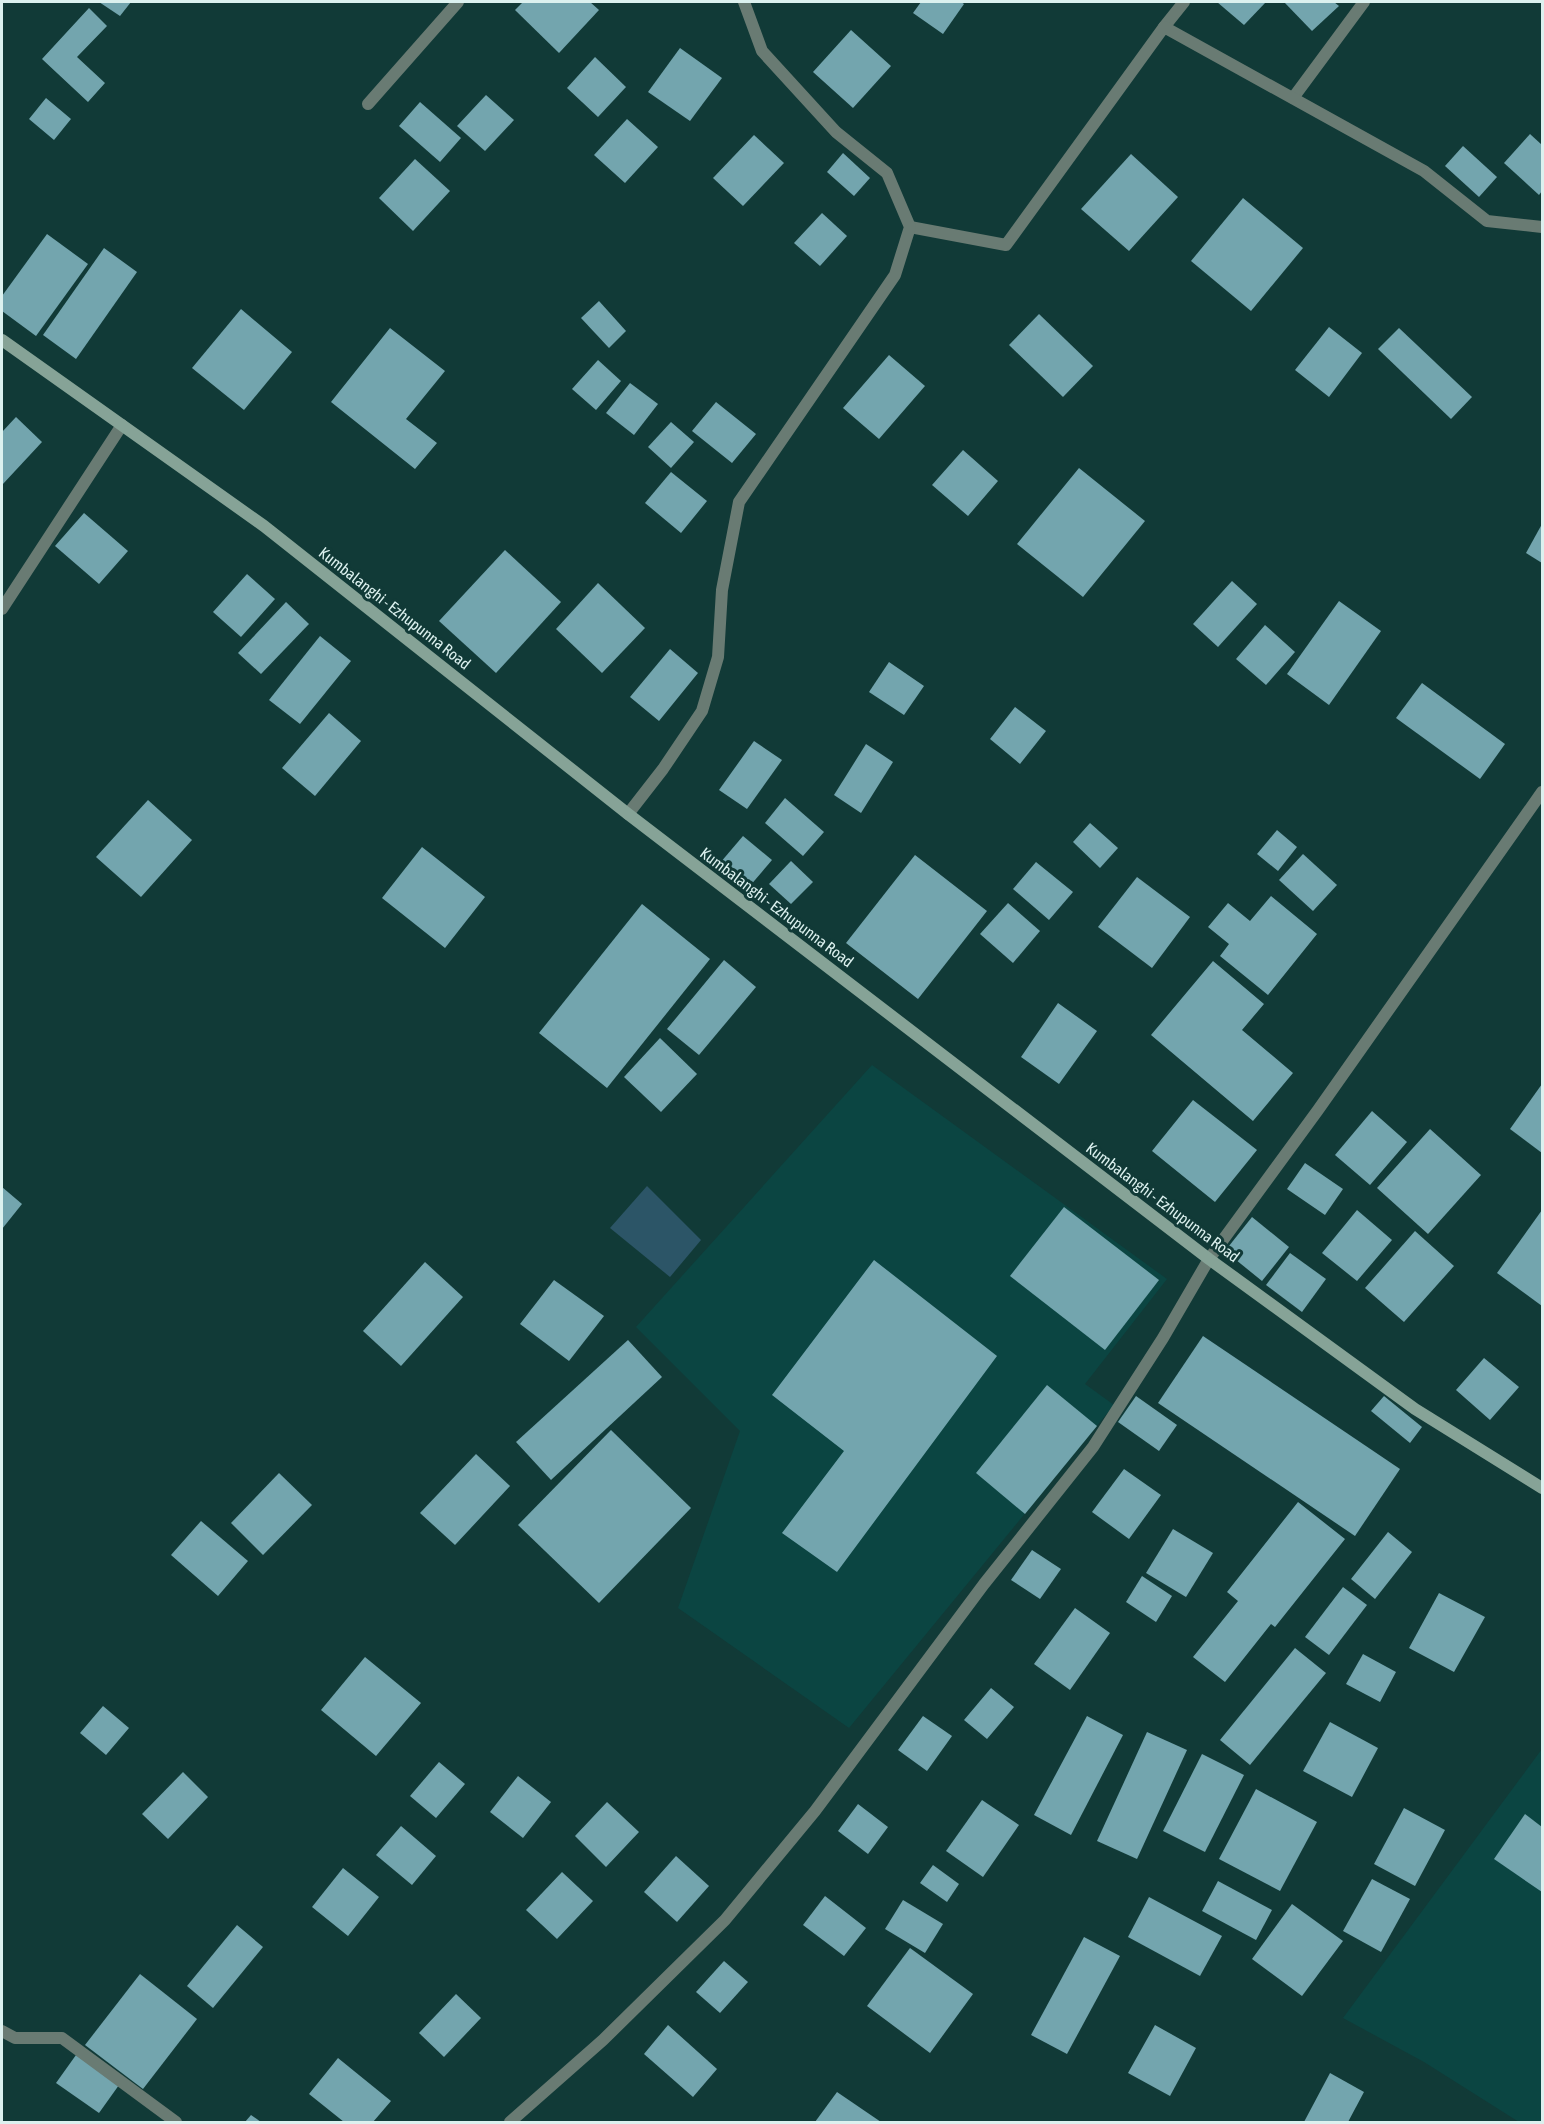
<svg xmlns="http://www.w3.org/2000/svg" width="1544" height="2124" font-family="'Asap Condensed',sans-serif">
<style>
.built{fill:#0b4542}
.water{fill:#2c5567}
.building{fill:#73a5ae}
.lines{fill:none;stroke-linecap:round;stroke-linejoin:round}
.street{stroke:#697b73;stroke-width:12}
.secondary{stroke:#86a397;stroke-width:12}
.labels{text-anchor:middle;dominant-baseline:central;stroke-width:6;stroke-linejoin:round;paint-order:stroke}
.street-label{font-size:16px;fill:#dcf1ef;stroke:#113a37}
</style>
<rect width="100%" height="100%" fill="#113a37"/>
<g class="built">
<polygon points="872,1065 1167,1279 1085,1384 1114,1405 849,1728 678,1608 740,1431 636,1327"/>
<polygon points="1542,1749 1542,2122 1519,2122 1424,2062 1343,2018"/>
</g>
<polygon class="water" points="647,1186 701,1240 670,1277 610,1228"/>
<g class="building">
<polygon points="99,2 131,2 120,16"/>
<polygon points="523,2 590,2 599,10 559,53 515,10"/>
<polygon points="921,2 961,2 964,4 943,34 913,13"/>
<polygon points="1217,2 1266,2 1244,25"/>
<polygon points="1284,2 1334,2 1339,6 1312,31"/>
<polygon points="89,8 107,26 77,57 105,83 88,102 42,59"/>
<polygon points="851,30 891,66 853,108 813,72"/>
<polygon points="680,48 722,78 690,121 648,92"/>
<polygon points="595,57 626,87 598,117 567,88"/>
<polygon points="486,95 514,120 485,151 457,126"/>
<polygon points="46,98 71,119 54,140 29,119"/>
<polygon points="420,102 461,138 440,162 399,126"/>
<polygon points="627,119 658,147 625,183 594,155"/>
<polygon points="1530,134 1542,145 1542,191 1539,195 1504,163"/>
<polygon points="754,135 784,163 743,206 713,178"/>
<polygon points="1463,146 1497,177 1479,197 1445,166"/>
<polygon points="843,153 870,178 854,196 827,172"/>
<polygon points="1131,154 1178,197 1129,251 1081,209"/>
<polygon points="415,159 450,191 413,231 379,198"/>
<polygon points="1243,198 1303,248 1251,311 1191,261"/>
<polygon points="822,213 847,236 820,266 794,243"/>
<polygon points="47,234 88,264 36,336 2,311 2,296"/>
<polygon points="104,248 137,272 76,359 43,335"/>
<polygon points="599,301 626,331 609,348 581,318"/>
<polygon points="241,309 292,352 244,410 192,368"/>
<polygon points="1039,314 1093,366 1063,397 1009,345"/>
<polygon points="1329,327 1362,353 1329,397 1295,370"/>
<polygon points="390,328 445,371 406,419 437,443 415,469 331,402"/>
<polygon points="1399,328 1472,397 1451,419 1378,349"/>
<polygon points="889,355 925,386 879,439 843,408"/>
<polygon points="598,360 621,381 596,410 572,389"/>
<polygon points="630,383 658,404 634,435 606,413"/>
<polygon points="716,402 756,434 732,463 692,431"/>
<polygon points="16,417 42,442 2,485 2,432"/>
<polygon points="671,422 694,442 671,468 648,447"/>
<polygon points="963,450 998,481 968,516 932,485"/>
<polygon points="1079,468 1145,521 1083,597 1017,544"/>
<polygon points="671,472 707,501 681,533 645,503"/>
<polygon points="84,513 128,551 99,584 55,546"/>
<polygon points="1542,524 1542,563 1526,553"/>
<polygon points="505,550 561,602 496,673 439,621"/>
<polygon points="247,574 275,599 241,637 213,612"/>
<polygon points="1232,581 1257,604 1218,647 1193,624"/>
<polygon points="598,583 645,628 602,673 556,629"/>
<polygon points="1339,601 1381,631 1329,705 1287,674"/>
<polygon points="286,602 309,624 261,674 238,653"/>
<polygon points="1265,625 1295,652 1266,685 1236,659"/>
<polygon points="320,636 351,661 300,724 269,700"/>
<polygon points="670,649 698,673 659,721 630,697"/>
<polygon points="889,662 924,686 904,715 869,692"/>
<polygon points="1422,683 1505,744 1480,779 1396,718"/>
<polygon points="1015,707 1046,731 1020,764 990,739"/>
<polygon points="329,713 361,741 315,796 282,768"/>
<polygon points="754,741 782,760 747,809 719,790"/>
<polygon points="866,744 893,762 861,813 834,795"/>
<polygon points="785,798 824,832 803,856 765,823"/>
<polygon points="148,800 192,840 141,897 96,857"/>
<polygon points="1090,823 1118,848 1100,868 1073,842"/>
<polygon points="1277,830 1297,847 1278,871 1257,854"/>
<polygon points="743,836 772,860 749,887 720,863"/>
<polygon points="422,847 485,897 445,948 382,898"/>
<polygon points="1303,854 1337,885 1313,911 1279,880"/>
<polygon points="915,855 987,911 918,999 846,943"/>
<polygon points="791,861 813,882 791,904 769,884"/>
<polygon points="1036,862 1073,892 1049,920 1013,889"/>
<polygon points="1137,877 1190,917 1152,968 1098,927"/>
<polygon points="1271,896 1317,934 1268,995 1220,956 1229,944 1208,927 1228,903 1250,921"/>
<polygon points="1008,903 1040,931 1013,963 980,934"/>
<polygon points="642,904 710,959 607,1088 539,1033"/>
<polygon points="724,960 756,987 699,1055 667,1029"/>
<polygon points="1213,961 1264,1004 1242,1030 1293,1073 1253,1121 1151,1035"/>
<polygon points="1058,1003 1097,1031 1059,1084 1021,1057"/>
<polygon points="660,1038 697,1074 661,1112 624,1077"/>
<polygon points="1542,1084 1542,1153 1510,1129"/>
<polygon points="1193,1100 1257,1150 1215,1202 1152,1151"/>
<polygon points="1372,1111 1407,1142 1370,1185 1335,1155"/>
<polygon points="1430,1129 1481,1175 1428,1234 1377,1188"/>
<polygon points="1305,1163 1343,1189 1325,1215 1287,1189"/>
<polygon points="2,1187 22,1204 2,1229"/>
<polygon points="1064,1207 1159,1280 1105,1350 1010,1276"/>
<polygon points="1357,1210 1392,1240 1357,1281 1322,1253"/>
<polygon points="1542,1210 1542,1306 1497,1273"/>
<polygon points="1252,1217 1289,1247 1262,1281 1225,1251"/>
<polygon points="1415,1231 1454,1266 1404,1322 1365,1288"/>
<polygon points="1290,1253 1326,1279 1302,1312 1266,1285"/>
<polygon points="874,1260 997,1356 837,1572 782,1533 844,1451 772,1395"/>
<polygon points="425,1262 463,1297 401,1366 363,1331"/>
<polygon points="554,1280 604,1316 569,1361 520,1324"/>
<polygon points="1203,1336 1400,1469 1355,1536 1158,1403"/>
<polygon points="628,1340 662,1377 551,1480 516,1442"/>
<polygon points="1484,1358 1519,1387 1490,1420 1456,1390"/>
<polygon points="1047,1385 1097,1426 1025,1514 976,1473"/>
<polygon points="1136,1396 1177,1425 1159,1451 1118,1422"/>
<polygon points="1384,1396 1422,1427 1410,1443 1371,1411"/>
<polygon points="611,1430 691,1508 599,1603 518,1525"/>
<polygon points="476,1454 510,1486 455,1545 420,1513"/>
<polygon points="1124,1469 1161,1495 1129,1539 1092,1512"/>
<polygon points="279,1473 312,1505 263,1555 231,1523"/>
<polygon points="1298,1502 1345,1539 1275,1627 1271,1624 1225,1682 1193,1657 1238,1601 1227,1592"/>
<polygon points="201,1521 248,1561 218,1596 171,1555"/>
<polygon points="1173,1529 1213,1553 1186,1597 1146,1573"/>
<polygon points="1388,1532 1412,1552 1375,1599 1351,1579"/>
<polygon points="1032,1550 1061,1569 1040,1599 1011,1580"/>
<polygon points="1142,1576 1172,1596 1156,1622 1126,1602"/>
<polygon points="1343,1587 1367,1605 1329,1655 1305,1637"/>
<polygon points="1439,1593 1485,1617 1454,1672 1409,1648"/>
<polygon points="1075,1608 1110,1633 1070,1690 1034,1664"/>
<polygon points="1295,1648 1326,1673 1250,1765 1220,1740"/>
<polygon points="1363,1654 1396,1672 1380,1702 1346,1684"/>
<polygon points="365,1657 421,1703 376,1756 321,1710"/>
<polygon points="991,1688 1014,1707 987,1739 964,1720"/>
<polygon points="103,1706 129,1728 106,1755 80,1733"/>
<polygon points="923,1716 952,1736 927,1771 898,1750"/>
<polygon points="1087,1716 1123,1735 1071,1835 1034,1815"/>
<polygon points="1330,1722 1378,1748 1352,1797 1303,1771"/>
<polygon points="1147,1732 1187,1750 1137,1859 1097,1841"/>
<polygon points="1202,1754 1244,1775 1205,1852 1163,1831"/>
<polygon points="439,1762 465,1784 436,1818 410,1796"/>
<polygon points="183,1772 208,1797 168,1839 142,1814"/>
<polygon points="518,1776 551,1802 523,1838 490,1812"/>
<polygon points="1256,1789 1317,1822 1280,1891 1219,1859"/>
<polygon points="982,1800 1019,1825 983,1877 946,1851"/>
<polygon points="607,1802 639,1832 606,1867 575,1836"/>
<polygon points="858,1804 888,1827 868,1854 838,1831"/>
<polygon points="1404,1808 1445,1830 1415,1886 1374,1864"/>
<polygon points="1525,1814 1542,1827 1542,1892 1494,1859"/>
<polygon points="401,1826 436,1856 412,1885 376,1855"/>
<polygon points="676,1856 709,1886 677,1922 644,1892"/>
<polygon points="933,1865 959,1884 947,1902 920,1883"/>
<polygon points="343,1868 379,1897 348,1936 312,1907"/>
<polygon points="562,1872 593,1901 557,1939 526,1910"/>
<polygon points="1372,1879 1410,1899 1381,1952 1343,1931"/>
<polygon points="1218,1881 1272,1910 1256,1940 1202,1911"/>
<polygon points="825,1896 866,1928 844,1956 803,1925"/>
<polygon points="1149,1897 1222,1936 1200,1976 1128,1937"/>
<polygon points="903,1900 943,1924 925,1953 885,1929"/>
<polygon points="1292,1904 1343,1941 1302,1996 1252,1959"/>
<polygon points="237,1925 263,1947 213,2008 187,1986"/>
<polygon points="1084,1937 1120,1956 1067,2054 1031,2035"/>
<polygon points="910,1948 973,1994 930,2053 867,2006"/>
<polygon points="724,1961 748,1982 720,2013 696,1992"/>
<polygon points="140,1974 197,2019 143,2089 85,2045"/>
<polygon points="456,1994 481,2018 444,2057 419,2033"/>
<polygon points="668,2025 717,2069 693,2097 644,2054"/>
<polygon points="1155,2025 1196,2048 1170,2096 1128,2073"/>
<polygon points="76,2055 119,2085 99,2113 56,2083"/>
<polygon points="338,2058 391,2101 373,2122 344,2122 309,2094"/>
<polygon points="1330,2073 1364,2092 1348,2122 1304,2122"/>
<polygon points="837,2092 881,2122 815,2122"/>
<polygon points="251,2115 261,2122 245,2122"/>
</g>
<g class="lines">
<g class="street">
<polyline points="1164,27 1184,2"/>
<polyline points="1293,98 1364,2"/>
<polyline points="368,104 458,2"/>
<polyline points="910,227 1006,245 1164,27 1424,171 1487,221 1542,227"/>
<polyline points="2,609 122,425"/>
<polyline points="628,814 663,769 702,711 718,657 722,590 739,502 895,275 910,227 887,173 836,132 762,51 744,2"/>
<polyline points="2,2031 15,2038 62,2038 176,2122"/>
<polyline points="510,2122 603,2040 725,1920 815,1811 984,1584 1093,1447 1163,1338 1209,1259 1318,1110 1542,792"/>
</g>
<polyline class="secondary" points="2,340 264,526 628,814 1209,1259 1415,1409 1542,1488"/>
</g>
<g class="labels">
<g class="street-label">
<text transform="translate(395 608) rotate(38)">Kumbalanghi - Ezhupunna Road</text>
<text transform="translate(777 907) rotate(37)">Kumbalanghi - Ezhupunna Road</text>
<text transform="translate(1163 1202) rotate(37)">Kumbalanghi - Ezhupunna Road</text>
</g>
</g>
<rect width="1544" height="2124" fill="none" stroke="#dcf1ef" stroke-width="6"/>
</svg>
